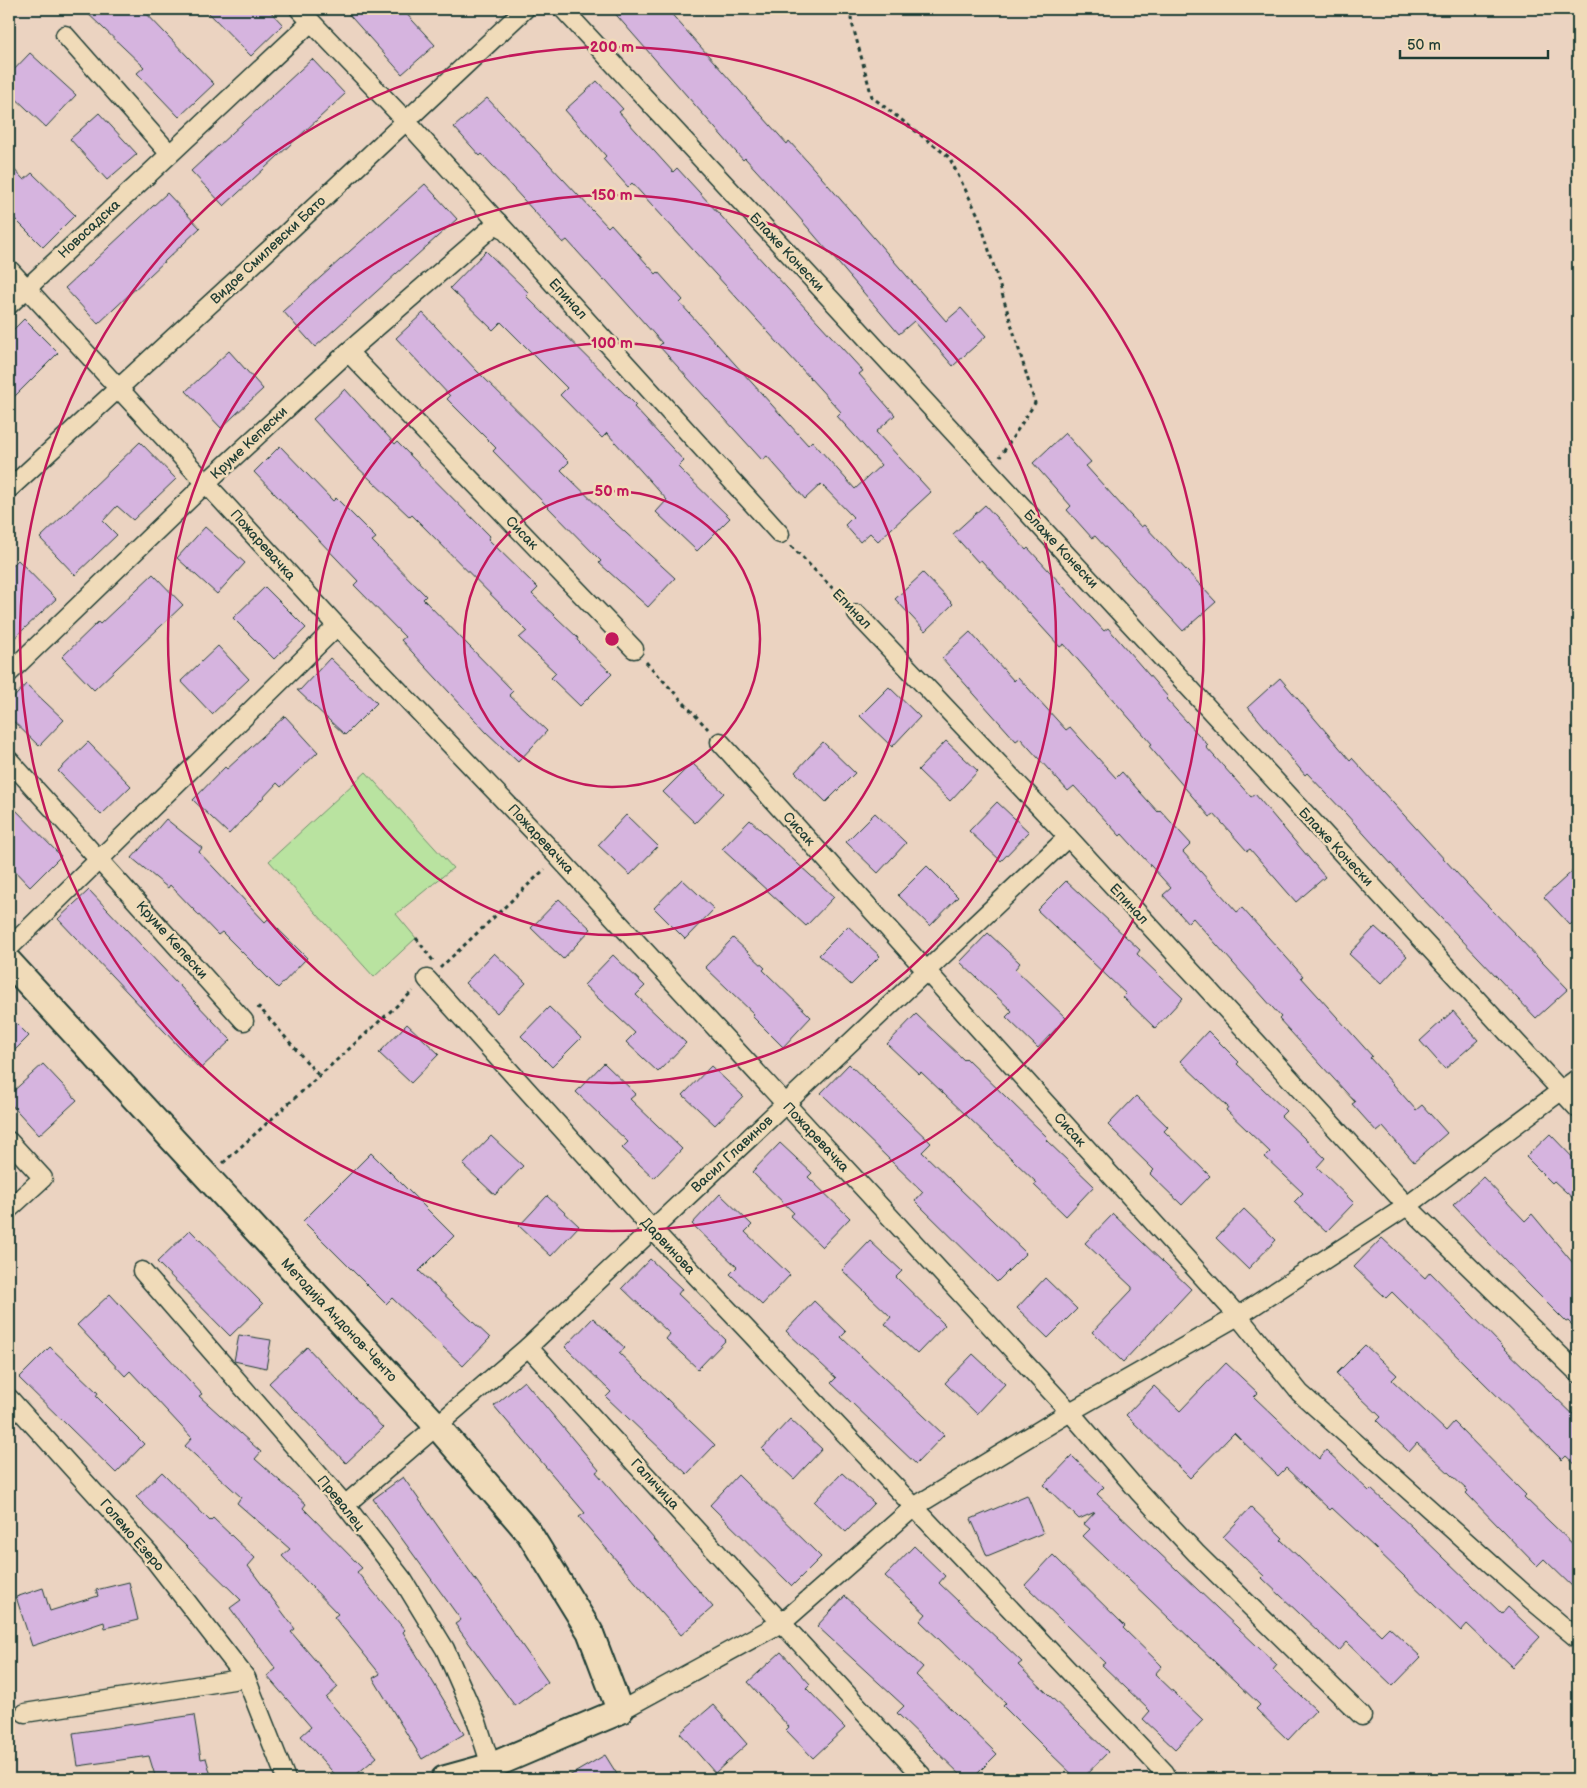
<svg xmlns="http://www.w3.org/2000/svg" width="1587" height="1788" font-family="'Balsamiq Sans',sans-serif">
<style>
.green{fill:#b9e3a0;stroke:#6c906a}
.building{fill:#d6b4df;stroke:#1f3d34}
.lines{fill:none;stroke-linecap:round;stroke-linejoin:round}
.street-casing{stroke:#1f3d34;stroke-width:21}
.secondary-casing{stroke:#1f3d34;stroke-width:29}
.path{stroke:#1f3d34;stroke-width:3;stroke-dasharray:4 4;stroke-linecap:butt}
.street{stroke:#f0dbb9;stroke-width:18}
.secondary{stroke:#f0dbb9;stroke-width:25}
.ring{fill:none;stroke:#c2185b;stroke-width:2.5}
.labels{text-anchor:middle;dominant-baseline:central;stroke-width:5;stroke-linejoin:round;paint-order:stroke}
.street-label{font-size:14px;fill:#1f3d34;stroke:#f0dbb9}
.centre{fill:#c2185b;stroke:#f0dbb9;stroke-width:2.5}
.ring-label{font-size:15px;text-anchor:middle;font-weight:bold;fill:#c2185b;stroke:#f0dbb9;stroke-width:5;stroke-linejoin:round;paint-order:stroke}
</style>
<rect width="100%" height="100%" fill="#ebd3c1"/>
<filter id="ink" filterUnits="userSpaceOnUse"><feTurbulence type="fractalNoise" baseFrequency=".02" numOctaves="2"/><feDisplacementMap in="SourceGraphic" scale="10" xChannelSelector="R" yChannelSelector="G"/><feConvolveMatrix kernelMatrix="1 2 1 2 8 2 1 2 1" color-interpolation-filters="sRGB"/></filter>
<g filter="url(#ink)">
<polygon class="green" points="366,772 453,868 396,914 416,938 374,977 269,861"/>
<g class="building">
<polygon points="83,9 142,9 214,84 179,117 137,73 144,67"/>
<polygon points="205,9 268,9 283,25 251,56"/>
<polygon points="344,9 402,9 435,45 402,74"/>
<polygon points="611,9 667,9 787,144 789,141 815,170 946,321 961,308 986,336 953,366 914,321 899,334 797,215 745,158 743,160"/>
<polygon points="30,53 76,95 46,127 9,92 9,75"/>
<polygon points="312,59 345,94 224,206 191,171"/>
<polygon points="597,81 623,109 619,112 673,172 677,168 863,371 859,374 895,415 876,432 931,492 878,541 870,533 860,542 845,525 853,517 821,484 805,499 767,456 762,460 659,346 662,343 606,280 604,281 567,240 563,243 482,154 480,156 454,127 487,98 608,227 611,224 656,274 658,272 683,300 680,303 808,445 812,441 855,489 881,465 837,416 841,412 632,183 628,187 603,159 606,156 565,110"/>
<polygon points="99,113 137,154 107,180 70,139"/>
<polygon points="9,164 24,180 32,173 75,215 43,247 9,213"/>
<polygon points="425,184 457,219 315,347 283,311"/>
<polygon points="167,193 200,228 98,324 65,288"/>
<polygon points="486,251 529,293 526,296 636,405 634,407 684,461 678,467 730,518 697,551 656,512 667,500 607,433 602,438 560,395 567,388 501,322 493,330 450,288"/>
<polygon points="423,313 476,370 569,462 561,470 614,522 675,578 648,607 599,563 601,561 493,451 496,448 447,399 450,396 396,338"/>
<polygon points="24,319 58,353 9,402 9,334"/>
<polygon points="229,351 263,389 221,428 186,391"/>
<polygon points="345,389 395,444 397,442 490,536 488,539 538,588 532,594 578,638 577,640 612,674 580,706 551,678 556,673 519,638 527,631 412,515 410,517 354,464 313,419"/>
<polygon points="1065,433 1091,462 1086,466 1141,527 1144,525 1216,602 1183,631 1095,536 1092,538 1067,510 1071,506 1033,463"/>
<polygon points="140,442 176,479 133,520 117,506 103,521 117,535 75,575 40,538"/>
<polygon points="280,446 333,501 336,498 376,538 372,541 426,596 423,599 513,691 509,695 547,731 518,762 486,732 401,640 405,637 354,585 358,581 254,472"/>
<polygon points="985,505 1026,550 1028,548 1104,631 1108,628 1168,697 1166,699 1208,745 1206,747 1251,797 1255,794 1325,877 1296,902 1250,849 1247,851 1214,814 1210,817 1149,746 1152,744 1064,644 1060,647 981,560 978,562 953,534"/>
<polygon points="205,527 245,563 217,594 177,558"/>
<polygon points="18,560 56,599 9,643 9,569"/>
<polygon points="923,573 953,604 925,631 895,599"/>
<polygon points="153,574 183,605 94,690 62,657 98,622 100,624"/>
<polygon points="265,587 306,628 274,659 233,618"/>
<polygon points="970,632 1014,681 1018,677 1066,730 1070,727 1116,778 1122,772 1158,812 1160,810 1191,844 1183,852 1237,912 1242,908 1303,976 1301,977 1372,1056 1370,1058 1416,1110 1422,1105 1447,1133 1414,1162 1383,1127 1377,1132 1352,1104 1355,1102 1279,1019 1281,1017 1193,918 1188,923 1163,895 1171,888 1122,834 1120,836 1074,786 1068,791 1020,738 1016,741 942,658"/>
<polygon points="218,646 249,679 212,714 181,681"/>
<polygon points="330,658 377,703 345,735 297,690 300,690"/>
<polygon points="1280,678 1350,760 1352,758 1466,883 1568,989 1536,1018 1421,897 1346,814 1307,773 1305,775 1248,707"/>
<polygon points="26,684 64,720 39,746 9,717 9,703"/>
<polygon points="889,687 920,717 892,747 860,716"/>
<polygon points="285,716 318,752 281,787 277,783 229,834 193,800 225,767 227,769"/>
<polygon points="946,741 978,771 950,801 918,770"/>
<polygon points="88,742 131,786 101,815 58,771"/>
<polygon points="823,742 855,773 826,802 795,772"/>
<polygon points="692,763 724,793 695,823 663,792"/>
<polygon points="997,802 1029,832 1001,861 969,831"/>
<polygon points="9,803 61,856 30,887 9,865"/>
<polygon points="875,813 906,843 878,873 846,842"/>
<polygon points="626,815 658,846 630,875 598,845"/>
<polygon points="166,819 202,848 199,852 265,922 268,919 307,958 278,988 222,932 218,935 170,885 168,888 132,858"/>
<polygon points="750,820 834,897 806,926 722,849"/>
<polygon points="927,866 958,897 930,926 898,895"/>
<polygon points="1578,866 1578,917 1570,925 1544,897"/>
<polygon points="682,879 714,909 685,939 654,908"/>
<polygon points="1066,881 1140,950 1137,954 1183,998 1155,1028 1123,997 1126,994 1037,910"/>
<polygon points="89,890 231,1040 200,1069 58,919"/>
<polygon points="559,899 591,929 563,959 531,928"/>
<polygon points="848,926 880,956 851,985 819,955"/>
<polygon points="1375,927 1407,956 1381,984 1349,954"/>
<polygon points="988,933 1020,963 1015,969 1066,1018 1038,1048 1006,1017 1012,1011 960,962"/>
<polygon points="733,938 765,968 763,970 811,1017 783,1047 752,1016 754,1014 705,967"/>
<polygon points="494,953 526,983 497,1013 465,983"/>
<polygon points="613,955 645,986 636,995 686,1043 658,1072 626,1042 635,1033 584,985"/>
<polygon points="549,1007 581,1038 552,1067 521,1036"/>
<polygon points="1453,1011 1478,1040 1445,1069 1420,1041"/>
<polygon points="916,1014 964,1060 966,1058 1048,1138 1046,1140 1094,1186 1066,1216 1034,1185 1037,1183 921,1072 919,1074 887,1044"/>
<polygon points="9,1016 29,1036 9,1056"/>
<polygon points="407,1024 439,1054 411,1083 379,1053"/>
<polygon points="1208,1031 1239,1062 1237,1064 1286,1111 1281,1116 1325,1158 1317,1167 1354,1203 1326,1232 1294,1202 1303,1193 1265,1157 1270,1152 1226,1110 1228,1107 1180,1061"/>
<polygon points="604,1063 636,1094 630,1099 682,1149 654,1178 622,1148 628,1142 576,1092"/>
<polygon points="43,1064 77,1100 39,1135 9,1102 9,1095"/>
<polygon points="849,1064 931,1143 922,1152 1026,1253 997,1282 915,1201 923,1192 821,1093"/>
<polygon points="711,1066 743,1096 715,1125 683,1095"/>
<polygon points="1136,1096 1168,1127 1164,1131 1210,1176 1182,1205 1150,1174 1154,1170 1108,1125"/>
<polygon points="1550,1134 1578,1163 1578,1203 1554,1181 1552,1183 1526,1157"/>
<polygon points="491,1136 523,1166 495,1195 463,1165"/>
<polygon points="780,1143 812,1173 808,1177 850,1218 822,1247 790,1216 794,1213 752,1172"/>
<polygon points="371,1153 454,1236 419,1271 490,1338 463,1366 392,1298 386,1304 303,1221"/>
<polygon points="1483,1177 1525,1221 1532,1214 1578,1269 1578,1331 1568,1321 1566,1322 1524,1280 1453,1205"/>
<polygon points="720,1194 752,1225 745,1232 790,1275 762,1305 730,1274 737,1267 692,1224"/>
<polygon points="547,1196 579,1226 551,1256 519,1226"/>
<polygon points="1244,1209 1276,1240 1248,1269 1216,1238"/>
<polygon points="1113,1214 1191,1289 1123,1362 1092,1332 1132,1290 1132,1287 1085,1243"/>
<polygon points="190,1230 263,1304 230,1336 157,1262"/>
<polygon points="1382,1238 1425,1278 1430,1272 1503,1347 1578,1419 1578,1467 1566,1456 1562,1460 1392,1292 1386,1298 1354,1267"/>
<polygon points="870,1241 902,1271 896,1277 945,1325 917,1354 885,1324 891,1317 842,1270"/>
<polygon points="650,1259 682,1289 678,1294 726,1340 698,1369 666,1339 670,1334 622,1288"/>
<polygon points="1045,1278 1077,1309 1048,1338 1017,1308"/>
<polygon points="110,1294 202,1394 199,1396 261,1452 255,1459 306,1504 303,1508 362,1568 357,1572 405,1630 403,1632 464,1734 422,1759 373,1678 380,1674 334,1617 338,1614 282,1556 290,1549 237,1503 241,1497 185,1446 192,1438 130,1371 125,1376 77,1325"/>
<polygon points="814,1301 846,1332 841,1337 944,1435 916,1464 831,1383 836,1378 786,1331"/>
<polygon points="593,1318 625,1348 619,1353 715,1445 687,1474 606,1397 611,1392 565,1347"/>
<polygon points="239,1335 271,1340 266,1368 234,1361"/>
<polygon points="1365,1345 1397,1375 1392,1380 1446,1431 1454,1422 1526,1495 1524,1497 1578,1549 1578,1592 1544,1559 1537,1566 1466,1493 1468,1491 1417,1443 1409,1452 1377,1421 1381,1417 1336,1374"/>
<polygon points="50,1347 98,1393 96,1396 144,1444 116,1473 19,1378"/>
<polygon points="307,1347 383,1428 346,1463 269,1383"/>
<polygon points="973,1354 1005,1384 977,1414 945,1383"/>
<polygon points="1226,1363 1258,1393 1254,1397 1319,1459 1326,1450 1369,1491 1371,1489 1413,1528 1502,1614 1508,1607 1540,1637 1512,1667 1467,1624 1461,1631 1375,1548 1332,1508 1330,1510 1286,1468 1278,1476 1234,1433 1190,1478 1126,1415 1154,1386 1180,1411"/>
<polygon points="524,1381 599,1470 596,1472 713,1607 681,1635 579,1517 585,1513 494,1406"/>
<polygon points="790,1419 822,1449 794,1479 762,1449"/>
<polygon points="1072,1456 1104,1487 1097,1494 1277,1665 1273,1670 1316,1710 1288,1740 1256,1709 1260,1705 1083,1536 1090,1529 1084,1524 1095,1512 1079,1519 1044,1485"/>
<polygon points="162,1472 210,1521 213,1518 255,1558 248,1566 295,1629 291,1632 338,1687 326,1698 377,1757 351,1779 339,1779 301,1736 311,1727 267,1676 276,1669 230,1608 241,1600 136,1497"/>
<polygon points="842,1473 874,1503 846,1532 814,1502"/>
<polygon points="738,1475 821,1557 792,1586 710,1505"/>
<polygon points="403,1477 548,1682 515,1706 455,1624 461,1620 373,1499"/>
<polygon points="1027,1495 1043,1533 987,1556 971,1519"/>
<polygon points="1251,1507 1283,1538 1281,1540 1381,1635 1389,1627 1421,1657 1393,1686 1347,1642 1339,1651 1262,1578 1264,1576 1223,1537"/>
<polygon points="914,1546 945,1576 939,1583 1022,1662 1018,1665 1108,1752 1082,1779 1077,1779 1048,1751 1003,1706 1006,1703 920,1621 926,1614 885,1576"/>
<polygon points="1053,1555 1125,1626 1123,1628 1162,1666 1155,1674 1203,1720 1175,1749 1143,1719 1150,1711 1102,1665 1105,1663 1025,1585"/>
<polygon points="129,1582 138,1620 105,1628 104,1622 32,1646 16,1597 43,1588 50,1611 98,1596 96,1590"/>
<polygon points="845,1596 923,1667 916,1675 997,1754 972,1779 965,1779 897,1713 904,1706 817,1626"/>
<polygon points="781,1652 810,1684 806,1688 845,1728 813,1758 786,1730 789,1727 748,1682"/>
<polygon points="713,1705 747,1744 715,1773 680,1733"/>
<polygon points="194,1715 201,1759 206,1758 212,1779 156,1779 149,1756 78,1766 73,1733"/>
<polygon points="605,1755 620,1779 564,1779"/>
</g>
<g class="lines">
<g class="street-casing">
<g id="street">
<polyline points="299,9 406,121 780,534"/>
<polyline points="563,9 1578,1109"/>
<polyline points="65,35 170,154"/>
<polyline points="9,269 337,626 558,857 1070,1412 1138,1491 1196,1553 1362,1716"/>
<polyline points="9,305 311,22"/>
<polyline points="348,352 634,649"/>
<polyline points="9,489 272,247 525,9"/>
<polyline points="857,614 1068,837 1407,1206 1578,1373"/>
<polyline points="9,673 206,483 348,352 498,222"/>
<polyline points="720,742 1238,1316 1300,1393 1528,1597 1578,1639"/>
<polyline points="9,760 244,1021"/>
<polyline points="9,948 337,626"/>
<polyline points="427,979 652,1229 1165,1773"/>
<polyline points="9,1141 43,1178 9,1209"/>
<polyline points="142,1271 345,1505 403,1580 445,1649 477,1722 491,1766"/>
<polyline points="528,1347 925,1779"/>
<polyline points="9,1398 149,1553 246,1678"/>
<polyline points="345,1505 528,1347 1068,837"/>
<polyline points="620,1711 783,1622 914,1507 1070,1412 1238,1316 1407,1206 1578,1078"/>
<polyline points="25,1713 246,1678 286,1779"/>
</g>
</g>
<g class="secondary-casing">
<polyline id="secondary" points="9,962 437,1426 529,1533 590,1632 620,1711 491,1766 444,1779"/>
</g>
<g class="path">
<polyline points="853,9 851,19 872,97 949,157 979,217 1035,403 1000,457"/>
<polyline points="791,546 846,602"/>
<polyline points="646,662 708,729"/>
<polyline points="416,938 434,962"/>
<polyline points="440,968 545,869"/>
<polyline points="258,1009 259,1007 319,1076"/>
<polyline points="223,1163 413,991"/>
</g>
<use href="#street" class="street"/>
<use href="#secondary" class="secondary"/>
</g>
</g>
<g class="ring">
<circle cx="612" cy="639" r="148"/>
<circle cx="612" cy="639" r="296"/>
<circle cx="612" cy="639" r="444"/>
<circle cx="612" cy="639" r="592"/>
</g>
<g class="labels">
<g class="street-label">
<text transform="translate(89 229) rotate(-43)">Новосадска</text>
<text transform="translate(268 250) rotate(-43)">Видое Смилевски Бато</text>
<text transform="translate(787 252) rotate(47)">Блаже Конески</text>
<text transform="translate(568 299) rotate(48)">Епинал</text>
<text transform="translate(249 443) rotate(-43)">Круме Кепески</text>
<text transform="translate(522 533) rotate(46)">Сисак</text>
<text transform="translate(263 545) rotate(48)">Пожаревачка</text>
<text transform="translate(1061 549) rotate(47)">Блаже Конески</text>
<text transform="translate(852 609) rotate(46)">Епинал</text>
<text transform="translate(799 829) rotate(48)">Сисак</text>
<text transform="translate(541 839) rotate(47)">Пожаревачка</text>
<text transform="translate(1336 847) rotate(47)">Блаже Конески</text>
<text transform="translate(1129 904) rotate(47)">Епинал</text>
<text transform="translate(172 940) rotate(48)">Круме Кепески</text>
<text transform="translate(1070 1130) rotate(48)">Сисак</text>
<text transform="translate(816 1137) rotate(47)">Пожаревачка</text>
<text transform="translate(732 1154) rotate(-43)">Васил Главинов</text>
<text transform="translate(668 1246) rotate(47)">Дарвинова</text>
<text transform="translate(339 1320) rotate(47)">Методија Андонов-Ченто</text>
<text transform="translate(655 1484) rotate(47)">Галичица</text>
<text transform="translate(341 1503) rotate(51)">Превалец</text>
<text transform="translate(132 1535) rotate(49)">Големо Езеро</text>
</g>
</g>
<circle cx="612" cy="639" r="8" class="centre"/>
<g class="ring-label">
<text x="612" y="52">200 m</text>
<text x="612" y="200">150 m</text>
<text x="612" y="348">100 m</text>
<text x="612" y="496">50 m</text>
</g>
<rect width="1587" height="1788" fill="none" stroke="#f0dbb9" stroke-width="30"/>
<rect x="15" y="15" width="1557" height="1758" fill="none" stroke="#1f3d34" stroke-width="2" filter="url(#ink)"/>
<path d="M1400 50v8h148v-8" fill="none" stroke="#1f3d34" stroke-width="2.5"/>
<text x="1407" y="50" font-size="15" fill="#1f3d34" stroke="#f0dbb9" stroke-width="4" paint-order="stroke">50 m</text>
</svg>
